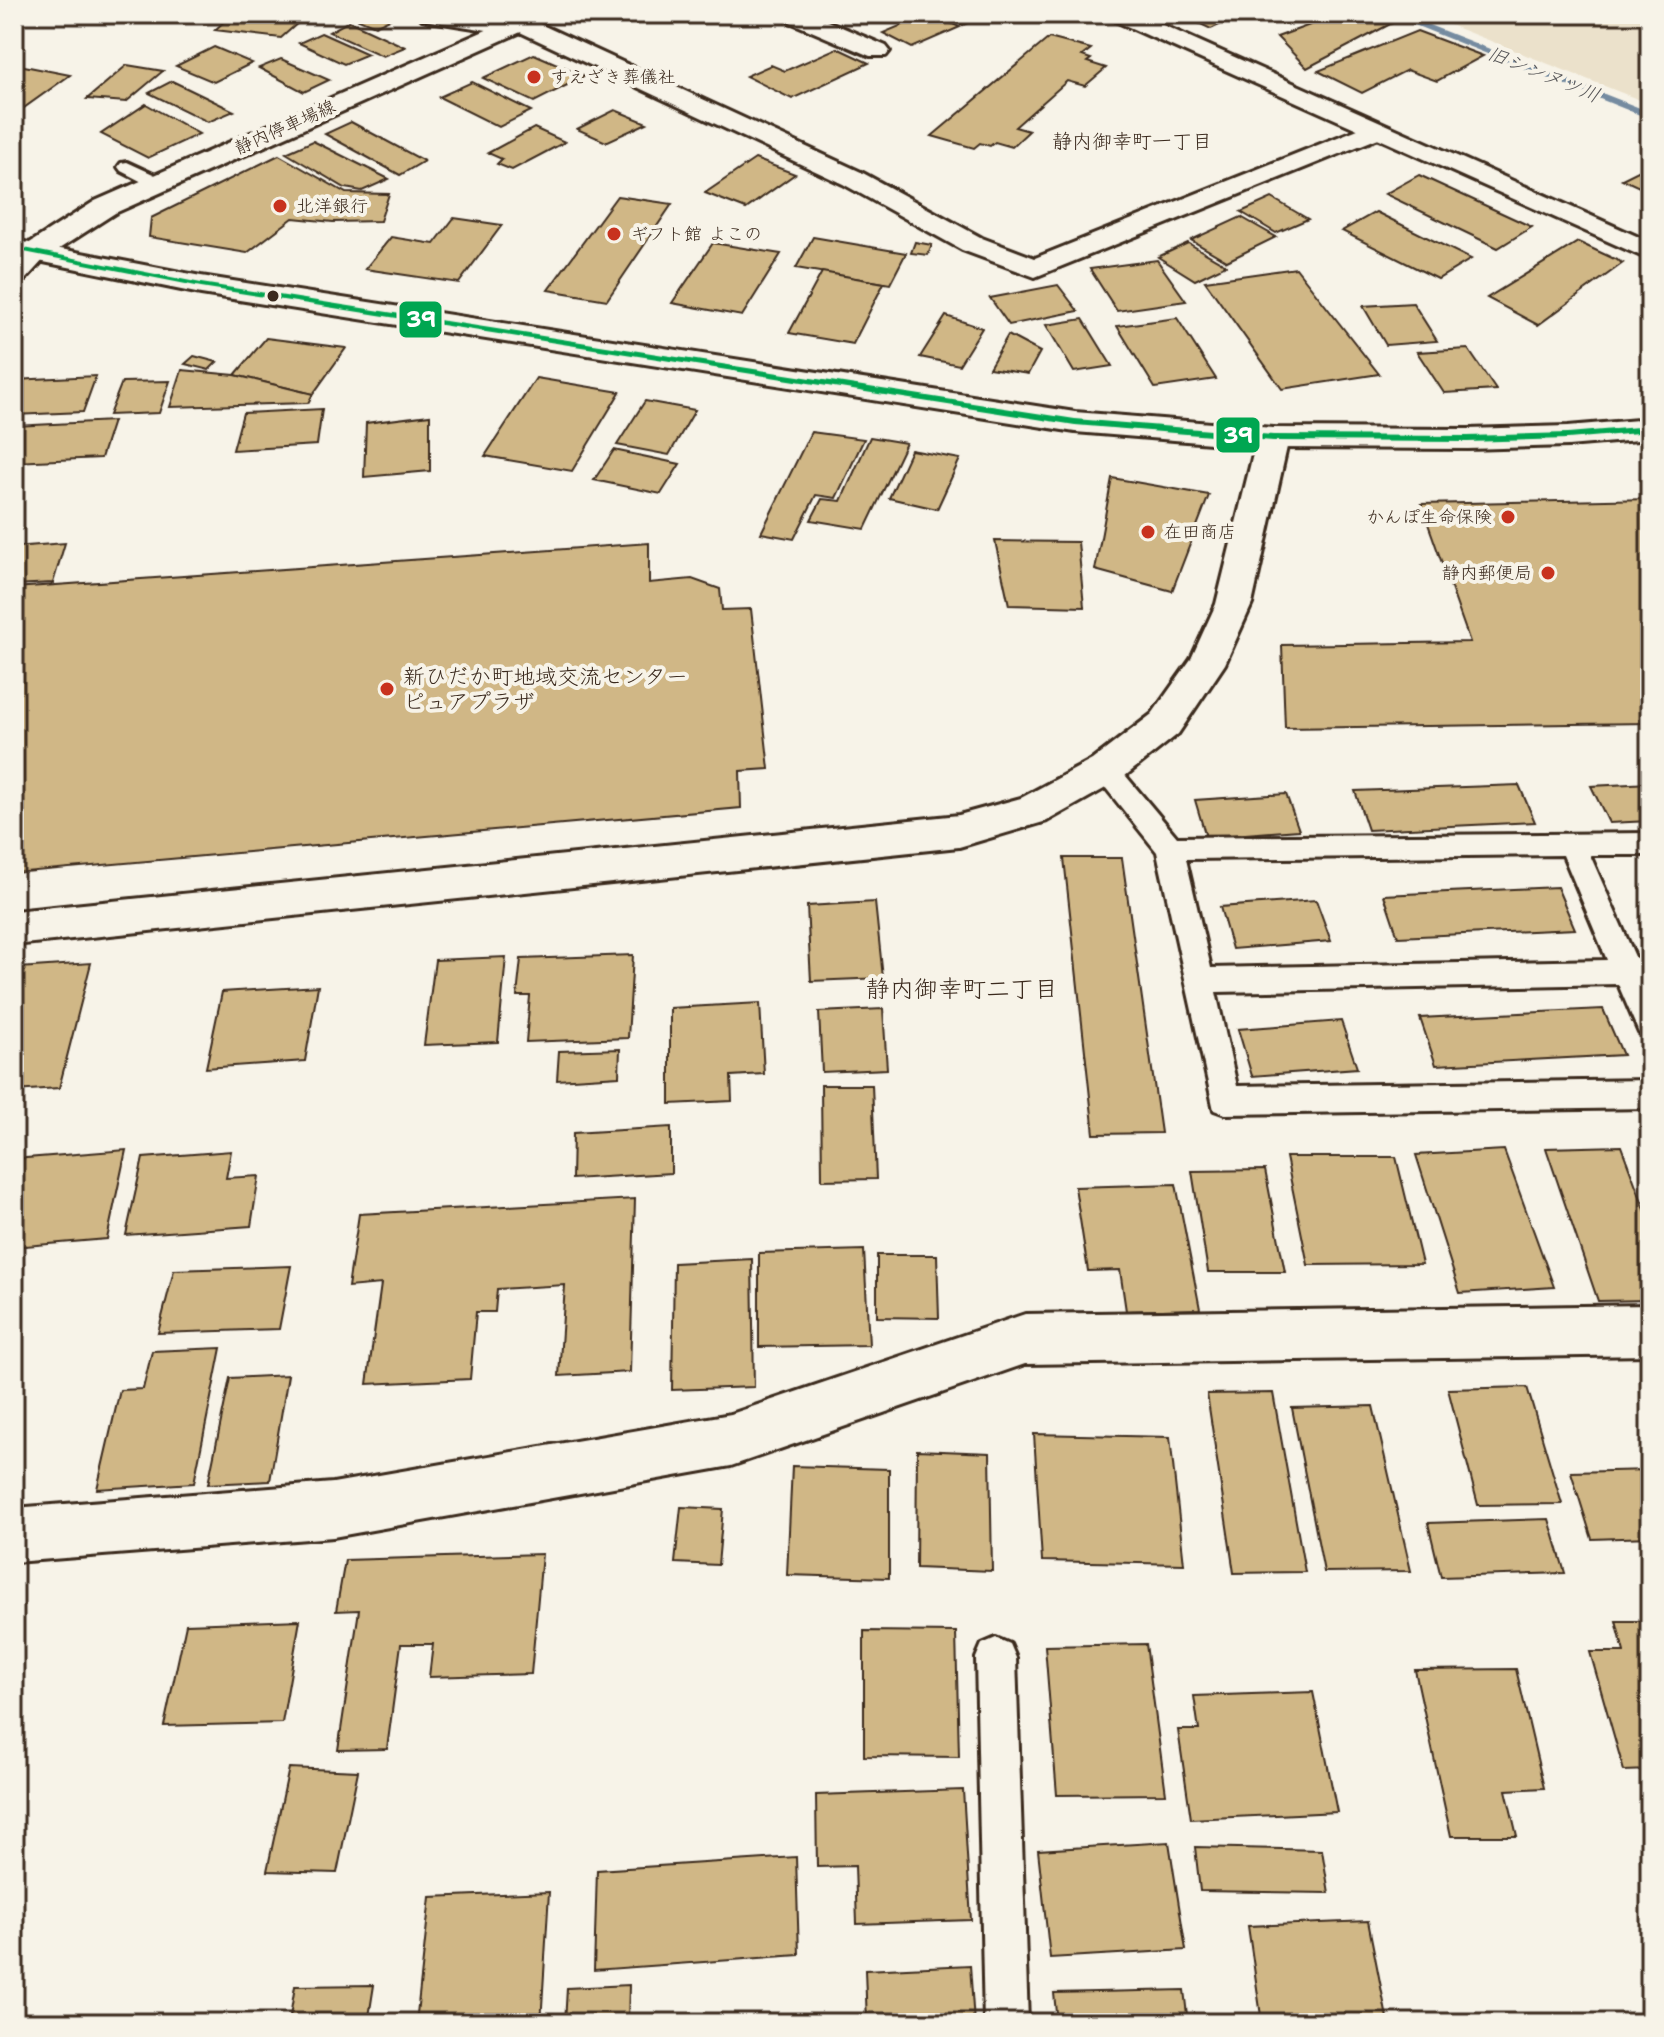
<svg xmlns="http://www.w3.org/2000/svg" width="1664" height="2037" font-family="'Shantell Sans','Klee One',sans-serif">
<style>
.built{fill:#ebe1cb}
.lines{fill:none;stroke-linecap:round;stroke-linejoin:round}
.stream{fill:#748ba0;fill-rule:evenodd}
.building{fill:#d0b786;stroke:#3b2a1e;stroke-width:2}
.lane-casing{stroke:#3b2a1e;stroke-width:6}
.street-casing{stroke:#3b2a1e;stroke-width:6}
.secondary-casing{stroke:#3b2a1e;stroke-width:6}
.highway-casing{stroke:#3b2a1e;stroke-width:6}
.lane{fill:#f7f3e8;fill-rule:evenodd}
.street{fill:#f7f3e8;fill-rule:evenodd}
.secondary{fill:#f7f3e8;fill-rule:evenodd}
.highway{fill:#f7f3e8;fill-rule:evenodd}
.bus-1-casing{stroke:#f7f3e8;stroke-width:6}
.bus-1{fill:#00a651;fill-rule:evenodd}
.poi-dot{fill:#c8321e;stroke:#f7f3e8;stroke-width:3}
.bus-dot{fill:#3b2a1e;stroke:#f7f3e8;stroke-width:3}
.labels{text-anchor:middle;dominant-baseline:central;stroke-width:8;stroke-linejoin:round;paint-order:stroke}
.far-poi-label{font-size:18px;fill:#3b2a1e;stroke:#f7f3e8;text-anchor:start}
.far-street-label{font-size:18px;fill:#3b2a1e;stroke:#f7f3e8}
.far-water-label{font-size:20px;font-style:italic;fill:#535254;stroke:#f7f3e8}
.far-neighbourhood-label{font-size:20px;fill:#3b2a1e;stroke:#f7f3e8}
.poi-label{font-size:22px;fill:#3b2a1e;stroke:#f7f3e8;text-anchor:start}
.neighbourhood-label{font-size:24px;fill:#3b2a1e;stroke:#f7f3e8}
.line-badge{stroke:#f7f3e8;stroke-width:3}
.badge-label{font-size:22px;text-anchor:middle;font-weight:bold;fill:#fff}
</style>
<rect width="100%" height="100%" fill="#f7f3e8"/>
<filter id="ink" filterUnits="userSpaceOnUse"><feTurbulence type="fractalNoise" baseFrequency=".0125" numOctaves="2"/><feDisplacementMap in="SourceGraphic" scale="16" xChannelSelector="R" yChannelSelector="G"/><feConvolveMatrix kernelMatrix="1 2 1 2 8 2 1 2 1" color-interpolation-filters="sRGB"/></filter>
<g filter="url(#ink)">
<polygon class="built" points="1422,14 1650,14 1650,104"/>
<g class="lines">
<polygon class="stream" points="1387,14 1401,14 1650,112 1650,119"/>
</g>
<g class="building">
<polygon points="232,14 308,14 281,38 215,30"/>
<polygon points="360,14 381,14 394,17 375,26 354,17"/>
<polygon points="928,14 960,27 912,48 883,33"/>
<polygon points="940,14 977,14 983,17 963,25"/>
<polygon points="1179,14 1243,14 1211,29"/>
<polygon points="1340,14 1379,14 1396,21 1307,68 1277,37"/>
<polygon points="349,21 405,47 383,56 329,32"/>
<polygon points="1417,31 1483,56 1437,81 1407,70 1362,93 1318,71"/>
<polygon points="321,33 368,54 344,64 299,43"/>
<polygon points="1049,38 1091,49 1082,56 1091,59 1087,62 1106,68 1085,86 1067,81 1015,127 1029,131 1012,147 995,142 990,146 980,143 974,148 932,136"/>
<polygon points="214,47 252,63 214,82 176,66"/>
<polygon points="837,48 869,63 792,99 746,76 771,65 785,71"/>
<polygon points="534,54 585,76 534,102 483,78"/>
<polygon points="281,59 329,80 304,92 259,68"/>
<polygon points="14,64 70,75 14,115"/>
<polygon points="127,65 163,71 126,102 87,99"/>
<polygon points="172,81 234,111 208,122 149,93"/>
<polygon points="472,82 531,111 499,127 439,97"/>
<polygon points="146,104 199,134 148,158 101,134"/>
<polygon points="615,110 647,123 606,142 577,129"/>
<polygon points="351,122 424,161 400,175 325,134"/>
<polygon points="534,128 565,142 512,170 497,164 502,159 488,153"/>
<polygon points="313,141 389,179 362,191 345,188 286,153"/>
<polygon points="279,155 346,193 389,194 380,221 333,222 293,218 247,253 149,237 151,218"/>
<polygon points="755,159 795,174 746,209 705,193"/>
<polygon points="1650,165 1650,192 1622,179"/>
<polygon points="1419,175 1532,227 1498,248 1385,194"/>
<polygon points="617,196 672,204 607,300 548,290"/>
<polygon points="1272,198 1308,219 1276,233 1241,212"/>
<polygon points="1376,212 1471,259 1438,279 1342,231"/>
<polygon points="1241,217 1276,237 1227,261 1191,240"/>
<polygon points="454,218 502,225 459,283 365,269 391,237 434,244"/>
<polygon points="813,237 906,253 890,284 796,268"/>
<polygon points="915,242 932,245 928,255 911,253"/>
<polygon points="1578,242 1623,263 1538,325 1487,298"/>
<polygon points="713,243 781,254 742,316 672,303"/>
<polygon points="1188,243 1226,265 1195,280 1158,257"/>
<polygon points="1157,260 1186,301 1117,311 1090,269"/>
<polygon points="1296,268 1379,374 1282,389 1205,281"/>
<polygon points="822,272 884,283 853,344 789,333"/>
<polygon points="1058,285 1078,311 1009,325 990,298"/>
<polygon points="1413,303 1437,341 1386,345 1363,306"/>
<polygon points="946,316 982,328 959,365 920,357"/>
<polygon points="1177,318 1216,379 1155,388 1117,326"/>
<polygon points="1083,319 1112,366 1074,372 1046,325"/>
<polygon points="1008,335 1040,352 1028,374 989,368"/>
<polygon points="266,338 346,348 313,394 235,375"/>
<polygon points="1468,349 1496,390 1444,393 1417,352"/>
<polygon points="194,356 217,362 209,370 185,364"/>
<polygon points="182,370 235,375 313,394 308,403 170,407"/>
<polygon points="96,376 83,412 14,415 14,380"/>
<polygon points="536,378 620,392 572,471 485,456"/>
<polygon points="170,381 159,413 109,415 122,382"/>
<polygon points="645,401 695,410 669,455 617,445"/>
<polygon points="322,409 317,445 233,450 243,413"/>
<polygon points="430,415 430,471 364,477 366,423"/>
<polygon points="113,421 101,458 14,462 14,426"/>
<polygon points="811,432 864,439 836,498 816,495 794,539 761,533"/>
<polygon points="870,437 906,443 865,529 811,520 822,499 841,501"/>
<polygon points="614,450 680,464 661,494 594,480"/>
<polygon points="911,450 960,459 937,509 889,498"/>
<polygon points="1112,478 1209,495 1172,591 1095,570"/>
<polygon points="1650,499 1650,723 1285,728 1282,645 1470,642 1421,504"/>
<polygon points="995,541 1078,542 1084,607 1009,605"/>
<polygon points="65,543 53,583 14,585 14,547"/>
<polygon points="649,543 649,583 692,579 720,589 722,610 751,609 769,769 740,771 741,808 14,873 14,588"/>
<polygon points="1650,783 1650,821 1609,823 1591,786"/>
<polygon points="1519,785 1535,822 1368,830 1355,791"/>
<polygon points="1286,794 1299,830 1206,837 1195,800"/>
<polygon points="1064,858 1122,858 1161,1133 1094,1134"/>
<polygon points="1557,887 1575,929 1398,937 1384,895"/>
<polygon points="1316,900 1331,941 1232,949 1220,907"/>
<polygon points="875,902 883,978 811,981 807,906"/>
<polygon points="633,955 628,1038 526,1042 530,996 517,996 521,959"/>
<polygon points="506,957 498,1042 424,1045 435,960"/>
<polygon points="91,963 59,1088 14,1091 14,985 19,968"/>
<polygon points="318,986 305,1061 206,1068 222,992"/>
<polygon points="760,1003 764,1074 731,1076 732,1101 670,1104 670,1008"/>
<polygon points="883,1009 887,1069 822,1072 819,1012"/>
<polygon points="1603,1009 1623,1055 1436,1065 1420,1018"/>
<polygon points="1341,1021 1357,1068 1252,1076 1238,1029"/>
<polygon points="620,1049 619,1076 557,1080 559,1051"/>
<polygon points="821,1085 872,1085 876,1179 822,1180"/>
<polygon points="671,1127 671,1173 572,1179 573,1133"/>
<polygon points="1621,1146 1650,1223 1650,1300 1598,1301 1546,1148"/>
<polygon points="126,1150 107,1239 14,1247 14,1159"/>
<polygon points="1504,1150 1554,1287 1460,1293 1416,1155"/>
<polygon points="231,1151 226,1178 259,1176 251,1226 126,1235 143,1158"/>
<polygon points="1286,1157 1396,1157 1422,1264 1308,1265"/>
<polygon points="1265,1170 1285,1272 1208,1272 1192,1171"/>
<polygon points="1176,1184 1200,1309 1126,1311 1120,1270 1088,1271 1075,1187"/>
<polygon points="635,1199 630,1372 559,1376 565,1285 497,1289 495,1312 476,1312 470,1379 367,1384 381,1284 348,1287 359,1214"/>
<polygon points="864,1250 869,1345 759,1347 759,1253"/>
<polygon points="877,1255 937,1255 939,1318 877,1317"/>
<polygon points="752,1259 754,1387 672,1390 674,1263"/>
<polygon points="291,1266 279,1329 158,1333 174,1270"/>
<polygon points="221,1348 194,1483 97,1489 120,1390 143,1389 152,1351"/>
<polygon points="288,1375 270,1481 208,1484 230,1378"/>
<polygon points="1527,1387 1562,1504 1478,1505 1448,1389"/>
<polygon points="1273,1393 1305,1572 1234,1573 1207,1394"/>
<polygon points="1373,1406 1411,1571 1324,1572 1292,1408"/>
<polygon points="1034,1434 1170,1437 1184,1564 1042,1561"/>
<polygon points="917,1450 990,1453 992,1571 916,1568"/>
<polygon points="792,1466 889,1469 889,1578 787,1575"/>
<polygon points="1650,1470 1650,1537 1592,1539 1571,1472"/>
<polygon points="681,1507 723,1509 718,1565 675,1563"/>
<polygon points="1549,1519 1565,1573 1441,1577 1428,1523"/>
<polygon points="542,1554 531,1674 429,1677 433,1644 401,1644 387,1749 338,1750 359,1610 336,1611 345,1560"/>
<polygon points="300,1620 282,1723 164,1726 186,1624"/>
<polygon points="1616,1621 1650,1621 1650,1770 1624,1771 1590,1652 1624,1652"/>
<polygon points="864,1631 956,1632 959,1757 864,1756"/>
<polygon points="1146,1644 1166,1794 1057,1795 1045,1646"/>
<polygon points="1516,1669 1544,1788 1506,1790 1517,1836 1451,1836 1415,1670"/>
<polygon points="1313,1692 1337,1812 1191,1819 1178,1730 1199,1730 1194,1696"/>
<polygon points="289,1768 358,1771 337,1873 267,1871"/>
<polygon points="963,1790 971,1920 857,1924 855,1866 817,1867 816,1795"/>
<polygon points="1169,1842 1186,1950 1050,1958 1038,1850"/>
<polygon points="1195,1847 1322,1850 1329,1893 1200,1891"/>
<polygon points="796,1857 799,1955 594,1970 597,1870"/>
<polygon points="549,1892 541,2023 416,2023 430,1897"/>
<polygon points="1368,1921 1388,2023 1262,2023 1248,1926"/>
<polygon points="970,1965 974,2023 867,2023 865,1970"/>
<polygon points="374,1985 368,2023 289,2023 295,1986"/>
<polygon points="629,1985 628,2023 565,2023 567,1988"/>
<polygon points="1184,1990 1188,2023 1057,2023 1054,1993"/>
<polygon points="811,2020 811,2023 686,2023"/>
</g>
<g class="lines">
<g class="lane-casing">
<g id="lane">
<polygon points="127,162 164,179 167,183 164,187 152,187 121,171 118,167 121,163"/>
<path d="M1106,760L1115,763L1177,837L1650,833V855H1590L1636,959H1650V983H1647L1650,990V1037L1639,1033L1618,984L1216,992L1237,1086L1650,1080V1108L1225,1114L1214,1110L1157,852L1097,777L1093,770L1097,763ZM1563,855L1607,960L1211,968L1186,859Z"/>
<polygon points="996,1638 1010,1644 1016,1658 1028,2023 984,2023 976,1658 982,1644"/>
</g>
</g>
<g class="street-casing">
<g id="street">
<polygon points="418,14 474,14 512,20 521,17 529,19 861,172 982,238 1035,258 1368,125 1386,125 1390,130 1386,135 1035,277 962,250 843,184 520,32 512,34 430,21 422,19"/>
<polygon points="779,14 811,14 886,46 890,51 886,56 870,56 783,19"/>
<polygon points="1650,1305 1650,1355 1025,1364 731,1466 333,1537 14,1562 14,1508 333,1483 731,1414 1025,1314"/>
</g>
</g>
<g class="secondary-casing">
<g id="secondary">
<polygon points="523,14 554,14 550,19 115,213 45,258 24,281 14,284 14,258 25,246 95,201"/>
<polygon points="1107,14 1138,14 1650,242 1650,260 1111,19"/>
<polygon points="1273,428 1284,431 1289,438 1252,604 1225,664 1178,734 1120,780 1047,821 959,847 14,945 14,911 959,815 1021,798 1092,760 1152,714 1191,659 1216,604 1257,438 1262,431"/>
</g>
</g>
<g class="highway-casing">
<polygon id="highway" points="14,240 201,276 1075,412 1273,428 1468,429 1568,426 1650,419 1650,439 1568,446 1468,449 1273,448 1075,432 201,294 14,256"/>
</g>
<use href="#lane" class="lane"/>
<use href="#street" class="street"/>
<use href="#secondary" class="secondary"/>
<use href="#highway" class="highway"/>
<g class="bus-1-casing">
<polygon id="bus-1" points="14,246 201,283 1075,419 1273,435 1468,436 1568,433 1650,426 1650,432 1568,439 1468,442 1273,441 1075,425 201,287 14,250"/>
</g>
<use href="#bus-1" class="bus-1"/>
</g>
</g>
<g class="poi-dot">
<circle cx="534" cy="77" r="8"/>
<circle cx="280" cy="206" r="8"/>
<circle cx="614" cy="234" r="8"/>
<circle cx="1508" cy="517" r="8"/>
<circle cx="1148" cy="532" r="8"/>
<circle cx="1548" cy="573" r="8"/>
<circle cx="387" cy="689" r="8"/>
</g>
<circle class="bus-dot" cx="273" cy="296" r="7"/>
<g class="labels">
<g class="far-poi-label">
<text x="550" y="77">すえざき葬儀社</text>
<text x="296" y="206">北洋銀行</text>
<text x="630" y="234">ギフト館 よこの</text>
<text x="1492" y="517" text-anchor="end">かんぽ生命保険</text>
<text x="1164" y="532">在田商店</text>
<text x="1532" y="573" text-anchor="end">静内郵便局</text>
</g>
<g class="far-street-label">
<text transform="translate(285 127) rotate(-24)">静内停車場線</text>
</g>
<g class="far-water-label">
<text transform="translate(1544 74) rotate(22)">旧シンヌツ川</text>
</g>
<g class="far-neighbourhood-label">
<text x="1132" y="141">静内御幸町一丁目</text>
</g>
<g class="poi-label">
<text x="403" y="676">新ひだか町地域交流センター<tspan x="403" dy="25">ピュアプラザ</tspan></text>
</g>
<g class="neighbourhood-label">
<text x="962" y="989">静内御幸町二丁目</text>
</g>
</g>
<g class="line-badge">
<rect x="398" y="300" width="45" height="39" rx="8" fill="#00a651"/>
<rect x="1215" y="416" width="46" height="38" rx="8" fill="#00a651"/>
</g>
<g class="badge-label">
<text x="421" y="327">39</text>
<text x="1238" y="443">39</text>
</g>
<rect width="1664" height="2037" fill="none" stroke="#f7f3e8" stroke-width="48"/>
<rect x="24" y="24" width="1616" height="1989" fill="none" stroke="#3b2a1e" stroke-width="3" filter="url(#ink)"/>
</svg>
